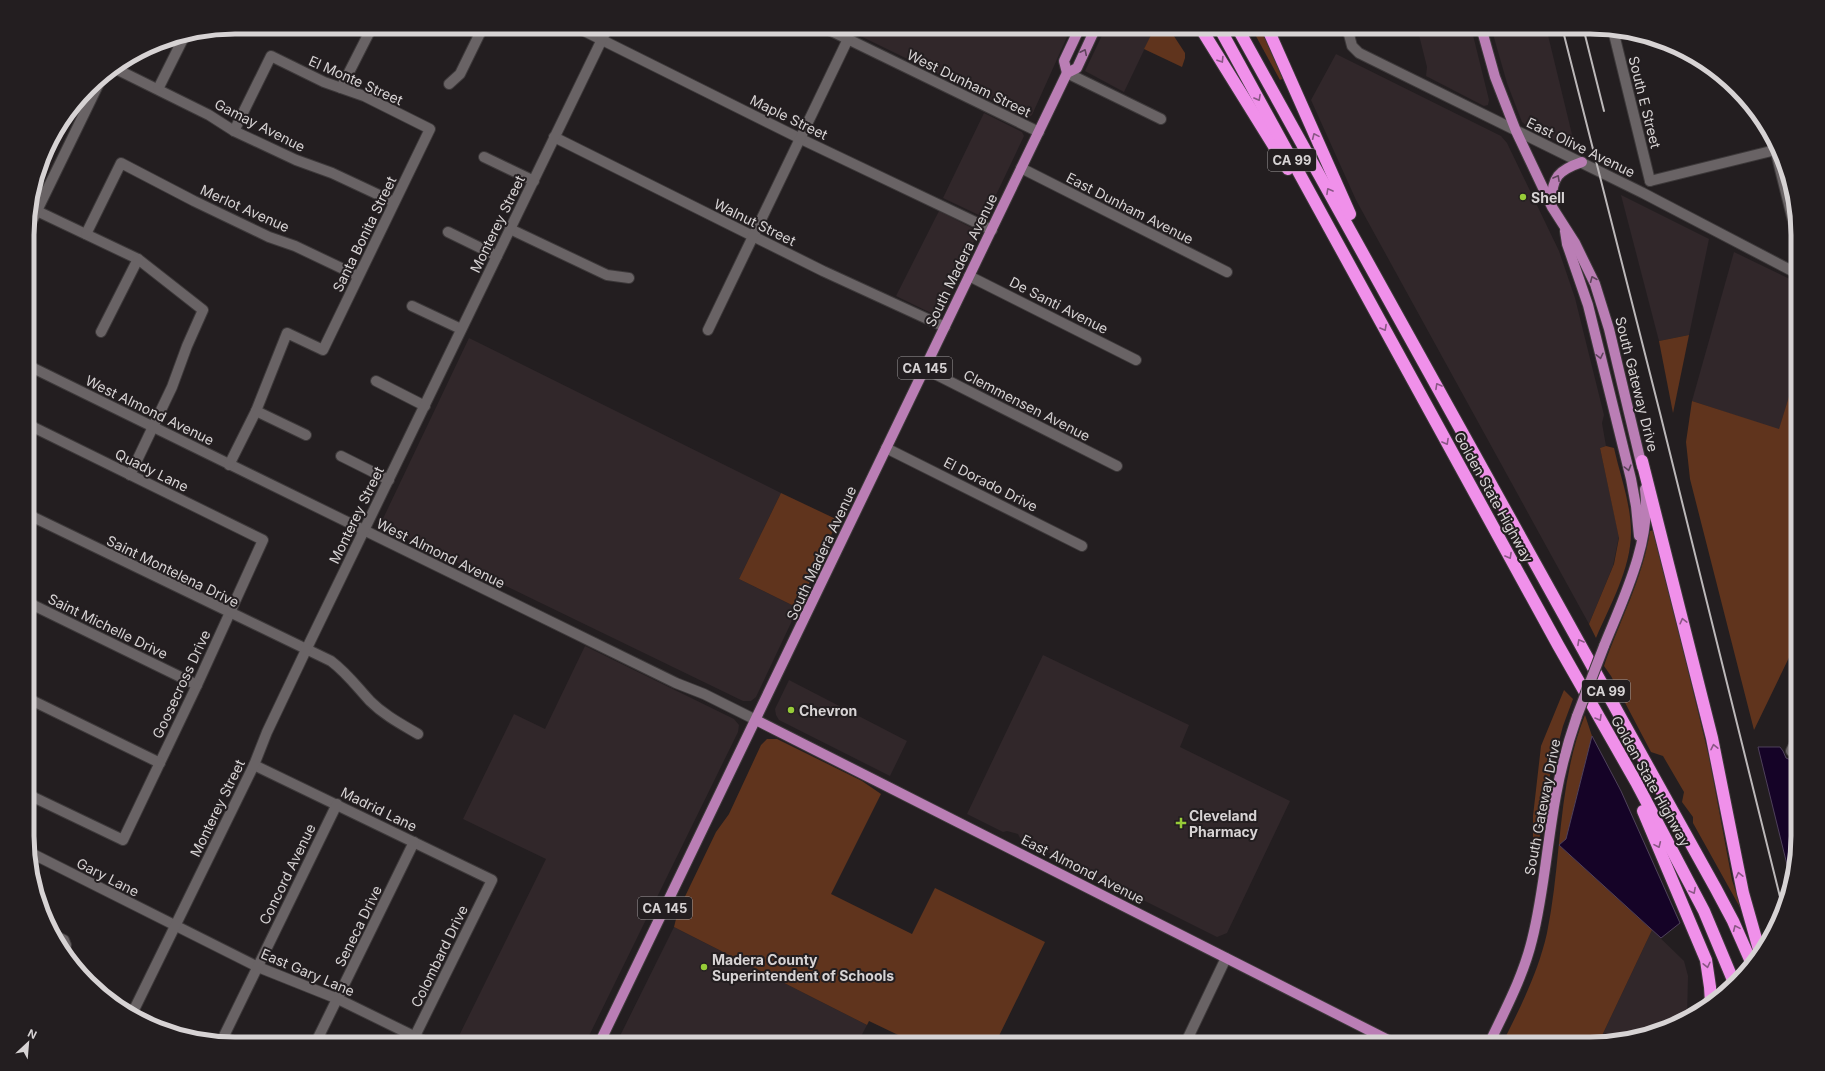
<svg xmlns="http://www.w3.org/2000/svg" width="1825" height="1071" font-family="Inter,sans-serif">
<style>
.built{fill:#31272a}
.green{fill:#60341d}
.water{fill:#150327;stroke:#4f415b}
.lines{fill:none;stroke-linecap:round;stroke-linejoin:round}
.minor-casing{stroke:#3d393a;stroke-width:12}
.major-casing{stroke:#3d393a;stroke-width:12}
.highway-casing{stroke:#3d393a;stroke-width:14}
.minor{stroke:#696365;stroke-width:10}
.major{stroke:#ba7eb5;stroke-width:10}
.highway{stroke:#f090ea;stroke-width:12}
.rail{stroke:#bcb8b9;stroke-width:2}
.major-bridge-casing{stroke:#3d393a;stroke-width:12;stroke-linecap:butt}
.major-bridge{stroke:#ba7eb5;stroke-width:10}
.oneway{stroke:#5f445c}
.oneway2{stroke:#8a5785}
.poi-dot{fill:#97cc38;stroke:#231e20;stroke-width:1.5}
.labels{text-anchor:middle;dominant-baseline:central;stroke-width:4;stroke-linejoin:round;paint-order:stroke}
.shield{fill:#231e20;stroke:#a19d9e;stroke-width:1}
.shield-label{font-size:13px;font-weight:bold;fill:#d7d3d4}
.street-label{font-size:14px;fill:#d7d3d4;stroke:#231e20}
.poi-label{font-size:14px;font-weight:bold;fill:#d7d3d4;stroke:#231e20;text-anchor:start}
.rim{fill:none;stroke:#d7d3d4;stroke-width:5}
</style>
<rect width="100%" height="100%" fill="#231e20"/>
<g class="built">
<polygon points="842,27 1055,27 1066,33 1067,37 1032,115 1028,118"/>
<polygon points="1106,27 1155,27 1124,92 1085,71"/>
<polygon points="1417,27 1471,27 1489,100 1488,105 1484,106 1426,76 1427,67"/>
<polygon points="1491,27 1546,27 1576,151 1528,127 1522,122 1507,83"/>
<polygon points="1336,54 1501,136 1507,143 1559,251 1575,298 1604,415 1602,423 1606,446 1600,448 1619,536 1613,566 1589,624 1356,200 1311,100"/>
<polygon points="984,113 1022,132 1024,136 986,216 983,217 943,198"/>
<polygon points="1621,195 1709,239 1689,335 1659,341"/>
<polygon points="939,211 974,229 976,237 940,311 931,313 896,296"/>
<polygon points="1734,252 1798,283 1798,367 1779,430 1692,401"/>
<polygon points="469,338 781,493 739,579 798,608 756,697 751,701 743,701 380,525"/>
<polygon points="585,646 734,719 739,725 738,732 585,1044 455,1044 546,859 463,819 514,714 545,729"/>
<polygon points="1043,655 1189,725 1180,747 1290,801 1227,933 1217,937 1119,888 1099,881 1060,861 1051,854 1020,838 1018,834 1007,831 1003,832 967,814"/>
<polygon points="789,680 907,741 890,776 779,720 776,715 775,709"/>
<polygon points="674,927 867,1025 857,1044 616,1044"/>
<polygon points="1652,930 1684,961 1688,976 1687,1019 1644,1037 1598,1044"/>
</g>
<g class="green">
<polygon points="1155,27 1168,27 1185,53 1185,58 1182,67 1144,49"/>
<polygon points="1251,27 1263,27 1284,78 1280,80"/>
<polygon points="1689,335 1673,413 1659,341"/>
<polygon points="1798,367 1798,639 1754,730 1690,479 1686,442 1692,401 1779,429"/>
<path d="M1606,446L1614,448C1620,475 1631,504 1631,532C1631,569 1610,605 1596,638L1589,624L1614,564L1619,538L1600,448Z"/>
<polygon points="781,493 838,520 798,608 739,579"/>
<path d="M1654,530L1709,757L1732,880L1742,911L1693,823V817L1682,802L1684,792L1663,756L1651,752L1611,676L1604,666C1619,622 1643,578 1650,531Z"/>
<polygon points="1564,690 1573,699 1563,726 1549,779 1533,878 1533,816 1541,746"/>
<path d="M1585,715L1592,736L1566,839L1559,845L1652,930L1598,1044H1502C1520,1008 1538,973 1547,933C1562,861 1557,785 1585,715Z"/>
<polygon points="767,739 777,739 862,781 881,794 831,894 912,934 935,888 1045,942 995,1044 917,1044 869,1021 867,1025 674,927 678,911 716,832 729,814 761,745"/>
</g>
<g class="water">
<polygon points="1592,736 1621,791 1680,923 1661,938 1559,845 1566,839"/>
<polygon points="1758,747 1780,747 1783,751 1786,758 1798,763 1798,850 1792,885"/>
</g>
<g class="lines">
<g class="minor-casing">
<g id="minor">
<polyline points="576,27 801,139 992,230"/>
<polyline points="823,27 1039,132"/>
<polyline points="1347,27 1352,46 1359,53 1643,193 1798,274"/>
<polyline points="1613,30 1650,181"/>
<polyline points="114,68 209,115 234,131 296,160 332,173 394,202"/>
<polyline points="1067,73 1161,119"/>
<polyline points="449,84 460,74 483,27"/>
<polyline points="341,88 372,27"/>
<polyline points="158,89 184,37"/>
<polyline points="1771,133 1798,241"/>
<polyline points="554,137 823,271 945,327"/>
<polyline points="484,157 534,181"/>
<polyline points="1021,168 1227,272"/>
<polyline points="1650,181 1779,149"/>
<polyline points="37,211 138,259 203,310 187,346 172,387 130,475"/>
<polyline points="29,227 103,75"/>
<polyline points="510,229 607,275 629,278"/>
<polyline points="448,232 497,256"/>
<polyline points="86,234 121,163 194,201 269,237 295,246 358,276"/>
<polyline points="969,276 1136,360"/>
<polyline points="412,306 461,329"/>
<polyline points="708,330 848,39"/>
<polyline points="101,332 138,259"/>
<polyline points="29,366 676,683 704,694 756,720"/>
<polyline points="925,369 1117,466"/>
<polyline points="376,381 425,406"/>
<polyline points="256,411 306,435"/>
<polyline points="29,425 263,540 197,685 123,840 29,795"/>
<polyline points="886,448 1082,546"/>
<polyline points="341,456 389,480"/>
<polyline points="229,465 256,411 287,333 323,350 430,129 364,96 324,82 271,56 234,131"/>
<path d="M29,515L331,661C347,673 357,687 370,701C384,715 401,724 418,734"/>
<polyline points="29,603 197,685"/>
<polyline points="29,699 160,763"/>
<polyline points="1798,737 1791,751 1798,754"/>
<polyline points="254,765 492,880 411,1044"/>
<polyline points="29,852 258,967 338,999 430,1044"/>
<polyline points="54,935 64,940 66,945 64,954"/>
<polyline points="131,1016 254,765 267,732 306,650 608,27"/>
<polyline points="221,1042 337,804"/>
<polyline points="315,1044 414,842"/>
<polyline points="1185,1044 1226,958"/>
</g>
</g>
<g class="major-casing">
<g id="major">
<polyline points="1481,27 1495,77 1516,131 1552,207 1575,243 1595,284 1609,329 1642,467"/>
<polyline points="1067,73 1064,61 1080,27"/>
<path d="M1552,203C1551,177 1559,170 1582,162"/>
<polyline points="1565,231 1567,244 1588,305 1631,479 1636,506 1639,536"/>
<path d="M1604,646C1623,599 1652,541 1645,489"/>
<polyline points="756,720 1396,1044"/>
<polyline points="599,1044 1067,73 1077,68 1096,27"/>
<path d="M1489,1044C1505,1010 1523,977 1532,940C1544,893 1547,843 1556,795C1561,768 1568,742 1577,716"/>
</g>
</g>
<g class="highway-casing">
<g id="highway">
<polyline points="1200,27 1288,169"/>
<polyline points="1219,27 1558,645 1636,782 1704,911 1735,985"/>
<polyline points="1237,27 1716,889 1733,921 1752,964"/>
<polyline points="1267,27 1350,214"/>
<polyline points="1642,461 1712,738 1743,893 1760,953"/>
<polyline points="1643,811 1706,960 1710,987 1711,1003"/>
</g>
</g>
<use href="#minor" class="minor"/>
<use href="#major" class="major"/>
<use href="#highway" class="highway"/>
<g class="rail">
<polyline points="1562,27 1660,413 1783,909"/>
<polyline points="1583,27 1604,111"/>
</g>
<g class="major-bridge-casing">
<polyline id="major-bridge" points="1577,716 1604,646"/>
</g>
<use href="#major-bridge" class="major-bridge"/>
</g>
<defs><path id="oneway-chevron" d="M-2-3.5L2.5 0L-2 3.5" fill="none" stroke-width="1.6" stroke-linecap="round" stroke-linejoin="round"/></defs>
<g class="oneway">
<use href="#oneway-chevron" transform="translate(1084 52) rotate(-64)"/>
<use href="#oneway-chevron" transform="translate(1557 178) rotate(-61)"/>
<use href="#oneway-chevron" transform="translate(1593 279) rotate(-113)"/>
<use href="#oneway-chevron" transform="translate(1600 356) rotate(77)"/>
<use href="#oneway-chevron" transform="translate(1628 468) rotate(75)"/>
</g>
<g class="oneway2">
<use href="#oneway-chevron" transform="translate(1221 60) rotate(58)"/>
<use href="#oneway-chevron" transform="translate(1258 98) rotate(61)"/>
<use href="#oneway-chevron" transform="translate(1315 136) rotate(-114)"/>
<use href="#oneway-chevron" transform="translate(1329 191) rotate(-119)"/>
<use href="#oneway-chevron" transform="translate(1384 328) rotate(61)"/>
<use href="#oneway-chevron" transform="translate(1438 386) rotate(-119)"/>
<use href="#oneway-chevron" transform="translate(1446 442) rotate(61)"/>
<use href="#oneway-chevron" transform="translate(1509 556) rotate(61)"/>
<use href="#oneway-chevron" transform="translate(1683 621) rotate(-104)"/>
<use href="#oneway-chevron" transform="translate(1580 642) rotate(-119)"/>
<use href="#oneway-chevron" transform="translate(1599 718) rotate(60)"/>
<use href="#oneway-chevron" transform="translate(1714 747) rotate(-102)"/>
<use href="#oneway-chevron" transform="translate(1658 845) rotate(66)"/>
<use href="#oneway-chevron" transform="translate(1739 875) rotate(-103)"/>
<use href="#oneway-chevron" transform="translate(1693 891) rotate(62)"/>
<use href="#oneway-chevron" transform="translate(1736 928) rotate(-114)"/>
<use href="#oneway-chevron" transform="translate(1707 965) rotate(77)"/>
</g>
<g class="poi-dot">
<circle cx="1523" cy="197" r="4"/>
<circle cx="791" cy="710" r="4"/>
<path d="M1179 817h4v4h4v4h-4v4h-4v-4h-4v-4h4z"/>
<circle cx="704" cy="967" r="4"/>
</g>
<g class="labels">
<g class="shield">
<rect x="1268" y="149" width="48" height="22" rx="3"/>
<rect x="898" y="357" width="54" height="22" rx="3"/>
<rect x="1582" y="680" width="48" height="22" rx="3"/>
<rect x="638" y="897" width="54" height="22" rx="3"/>
</g>
<g class="shield-label">
<text x="1292" y="160">CA 99</text>
<text x="925" y="368">CA 145</text>
<text x="1606" y="691">CA 99</text>
<text x="665" y="908">CA 145</text>
</g>
<g class="street-label">
<text transform="translate(356 80) rotate(24)">El Monte Street</text>
<text transform="translate(969 83) rotate(26)">West Dunham Street</text>
<text transform="translate(1645 102) rotate(76)">South E Street</text>
<text transform="translate(789 117) rotate(26)">Maple Street</text>
<text transform="translate(260 125) rotate(27)">Gamay Avenue</text>
<text transform="translate(1581 147) rotate(26)">East Olive Avenue</text>
<text transform="translate(245 208) rotate(24)">Merlot Avenue</text>
<text transform="translate(1130 208) rotate(27)">East Dunham Avenue</text>
<text transform="translate(755 222) rotate(26)">Walnut Street</text>
<text transform="translate(497 224) rotate(-64)">Monterey Street</text>
<text transform="translate(364 234) rotate(-64)">Santa Bonita Street</text>
<text transform="translate(961 260) rotate(-64)">South Madera Avenue</text>
<text transform="translate(1059 305) rotate(27)">De Santi Avenue</text>
<text transform="translate(1637 384) rotate(76)">South Gateway Drive</text>
<text transform="translate(1027 405) rotate(27)">Clemmensen Avenue</text>
<text transform="translate(150 410) rotate(26)">West Almond Avenue</text>
<text transform="translate(152 470) rotate(26)">Quady Lane</text>
<text transform="translate(991 484) rotate(27)">El Dorado Drive</text>
<text transform="translate(1494 497) rotate(61)">Golden State Highway</text>
<text transform="translate(356 515) rotate(-64)">Monterey Street</text>
<text transform="translate(441 553) rotate(26)">West Almond Avenue</text>
<text transform="translate(821 553) rotate(-65)">South Madera Avenue</text>
<text transform="translate(173 571) rotate(26)">Saint Montelena Drive</text>
<text transform="translate(108 626) rotate(26)">Saint Michelle Drive</text>
<text transform="translate(181 684) rotate(-65)">Goosecross Drive</text>
<text transform="translate(1651 781) rotate(61)">Golden State Highway</text>
<text transform="translate(1542 807) rotate(-79)">South Gateway Drive</text>
<text transform="translate(217 808) rotate(-64)">Monterey Street</text>
<text transform="translate(379 809) rotate(26)">Madrid Lane</text>
<text transform="translate(1083 869) rotate(27)">East Almond Avenue</text>
<text transform="translate(287 874) rotate(-64)">Concord Avenue</text>
<text transform="translate(108 877) rotate(27)">Gary Lane</text>
<text transform="translate(358 926) rotate(-64)">Seneca Drive</text>
<text transform="translate(439 956) rotate(-64)">Colombard Drive</text>
<text transform="translate(308 972) rotate(23)">East Gary Lane</text>
</g>
<g class="poi-label">
<text x="1531" y="197">Shell</text>
<text x="799" y="710">Chevron</text>
<text x="1189" y="815">Cleveland<tspan x="1189" dy="16">Pharmacy</tspan></text>
<text x="712" y="959">Madera County<tspan x="712" dy="16">Superintendent of Schools</tspan></text>
</g>
</g>
<path d="M0 0H1825V1071H0ZM235 34H1590A201 201 0 0 1 1791 235V836A201 201 0 0 1 1590 1037H235A201 201 0 0 1 34 836V235A201 201 0 0 1 235 34Z" fill="#231e20" fill-rule="evenodd"/>
<path class="rim" d="M235 34H1590A201 201 0 0 1 1791 235V836A201 201 0 0 1 1590 1037H235A201 201 0 0 1 34 836V235A201 201 0 0 1 235 34Z"/>
<g transform="translate(28 1043) rotate(26)" stroke="#231e20" stroke-width="3" paint-order="stroke">
<path d="M0-3L7 15L0 10L-7 15Z" fill="#d7d3d4"/>
<text y="-6" font-size="11" font-weight="bold" text-anchor="middle" fill="#d7d3d4">N</text>
</g>
</svg>
